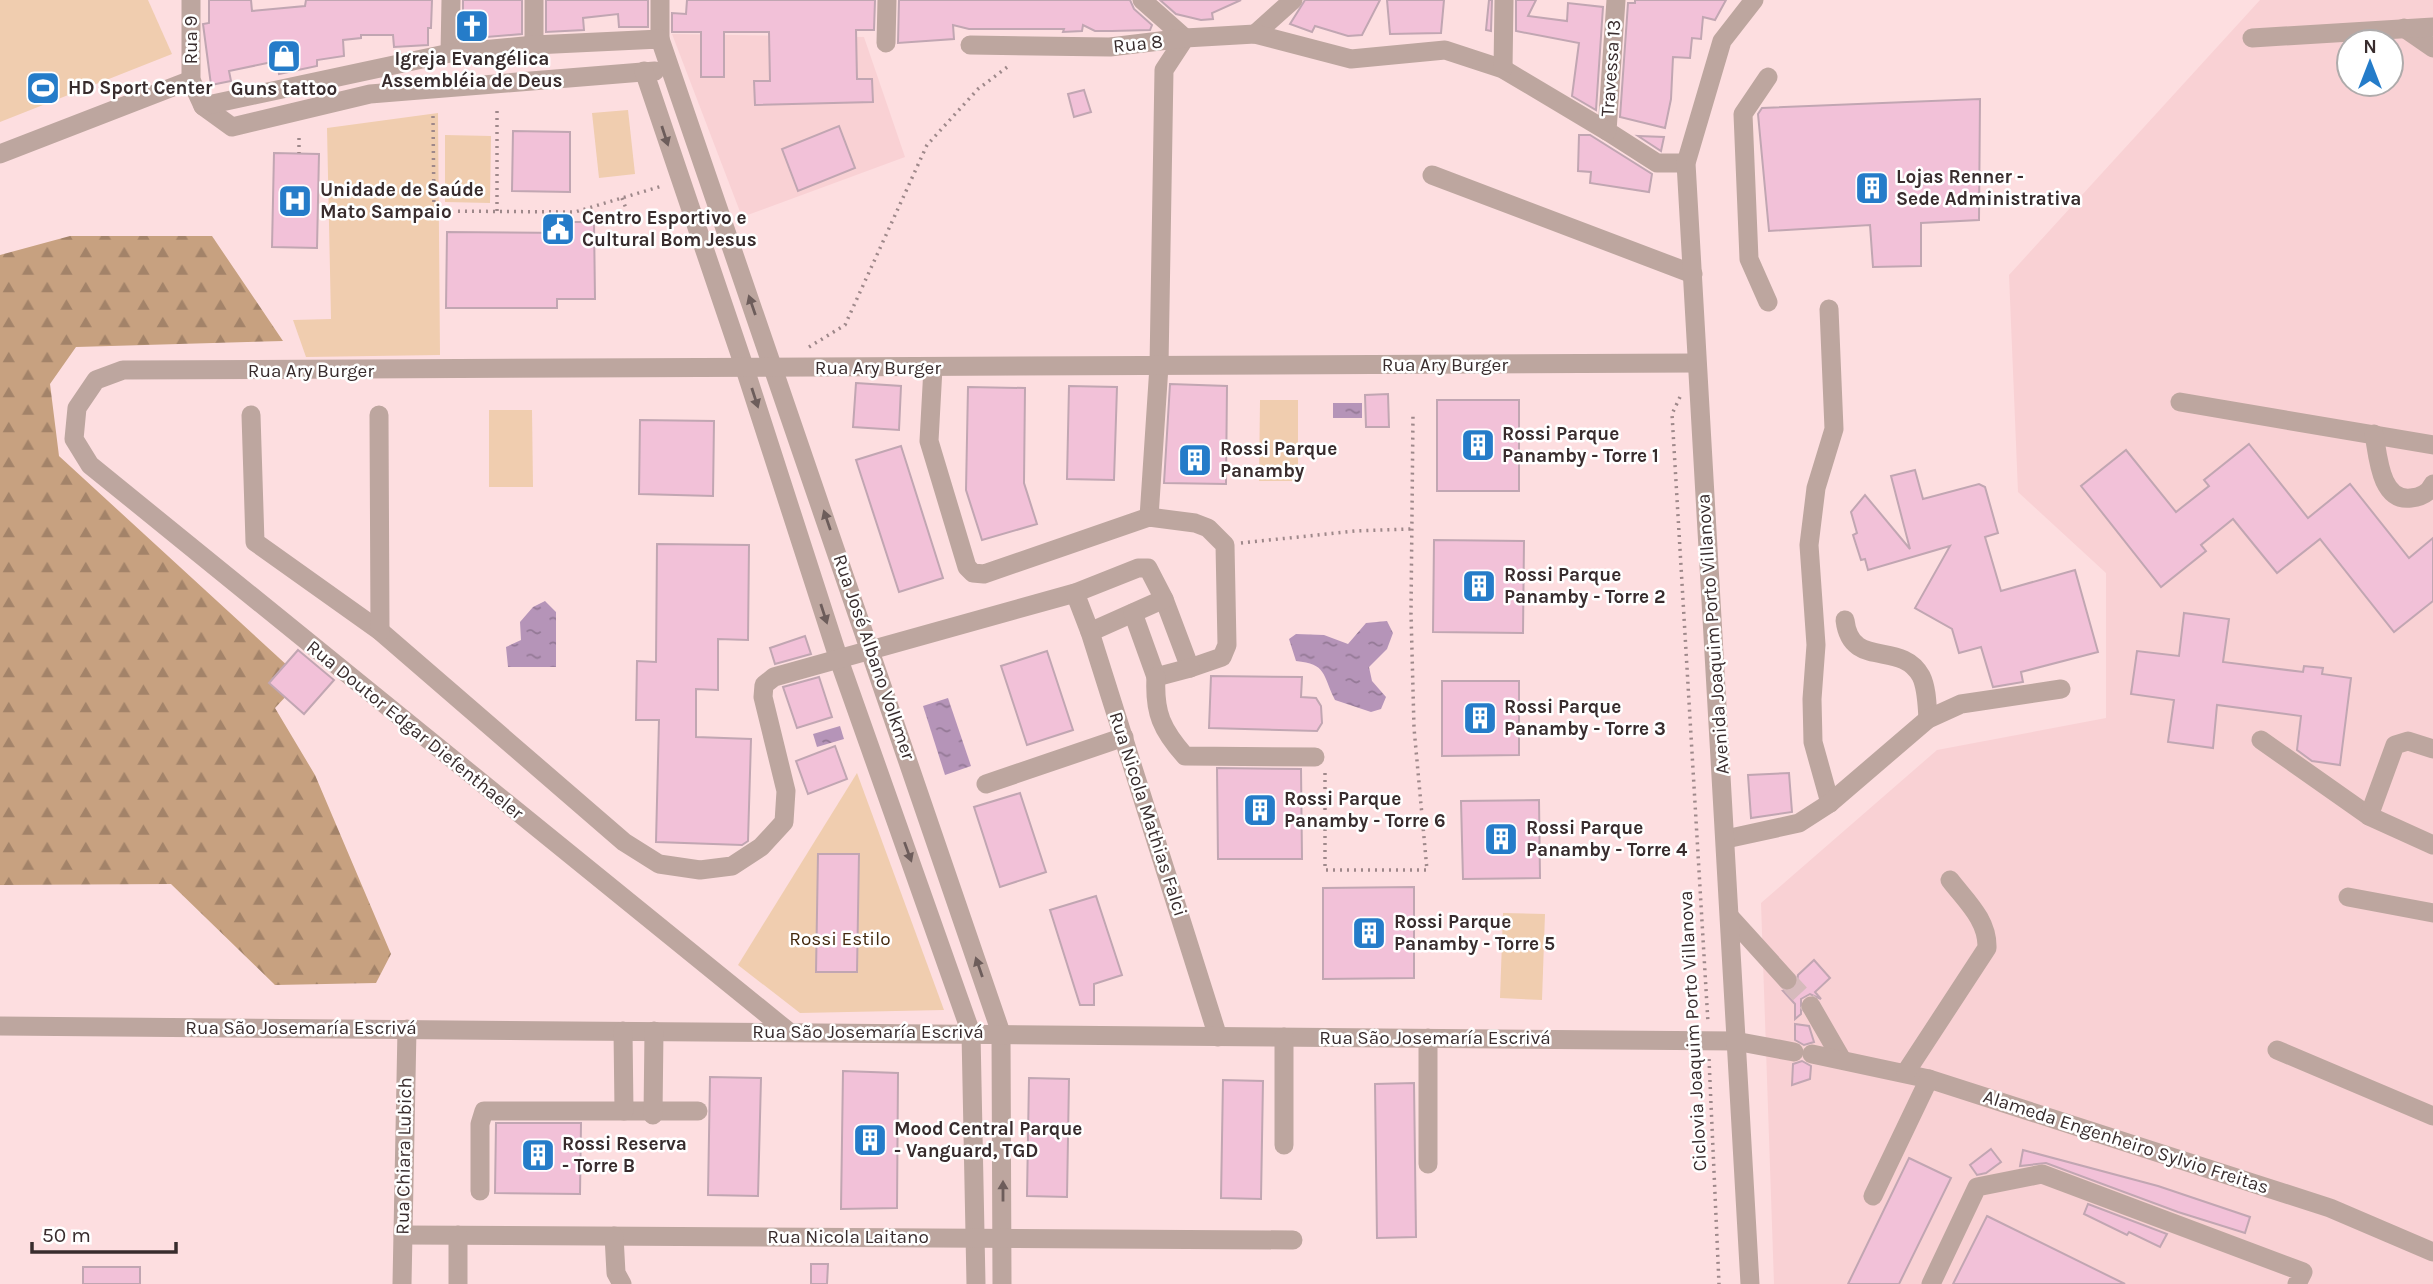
<svg xmlns="http://www.w3.org/2000/svg" width="2433" height="1284" font-family="Karla,sans-serif">
<style>
.built{fill:#f9d1d4;fill-rule:evenodd}
.forest{fill:url(#forest-firs)}
.green{fill:#f0cdaf}
.water{fill:url(#water-ripples)}
.building{fill:#f2c1d8;stroke:#c1a6b2;stroke-width:2}
.lines{fill:none;stroke-linecap:round;stroke-linejoin:round}
.minor-tunnel{stroke:#d6babc;stroke-width:19;stroke-dasharray:19 10;stroke-linecap:butt}
.path{stroke:#9e888a;stroke-width:3.5;stroke-dasharray:2 5;stroke-linecap:butt}
.minor{stroke:#bda69f;stroke-width:19}
.oneway{fill:#6d5d5b}
.labels{text-anchor:middle;dominant-baseline:central;stroke-width:5;stroke-linejoin:round;paint-order:stroke}
.street-label{font-size:19px;fill:#382c2d;stroke:#fff}
.poi-label{font-size:19px;font-weight:bold;fill:#382c2d;stroke:#fff;text-anchor:start}
.park-label{font-size:19px;fill:#44290e;stroke:#fff}
</style>
<defs>
<pattern id="forest-firs" width="22" height="20" patternUnits="userSpaceOnUse" patternTransform="scale(1.75)"><rect width="22" height="20" fill="#c7a180"/><path d="M5 1l3.5 6h-7zM16 11l3.5 6h-7z" fill="#a38369"/></pattern>
<pattern id="water-ripples" width="26" height="14" patternUnits="userSpaceOnUse" patternTransform="scale(1.75)"><rect width="26" height="14" fill="#b594b8"/><path d="M2 4q2-2 4 0t4 0M15 11q2-2 4 0t4 0" fill="none" stroke="#947996"/></pattern>
</defs>
<rect width="100%" height="100%" fill="#fddee0"/>
<g class="built">
<path d="M2260,0H2433V1284H1774L1761,903L1937,750L2106,718V573L2018,492L2009,275ZM2349,42H2391V84H2349Z"/>
<polygon points="672,34 864,37 905,157 742,217"/>
</g>
<polygon class="forest" points="70,236 212,236 283,341 76,347 50,384 59,456 302,679 275,708 315,775 391,954 376,983 275,985 171,884 0,885 0,255"/>
<g class="green">
<polygon points="0,0 148,0 172,54 0,122"/>
<polygon points="628,110 635,174 599,178 592,113"/>
<polygon points="438,113 440,355 306,357 293,320 331,319 327,128"/>
<polygon points="445,135 491,136 490,203 445,202"/>
<polygon points="1260,400 1298,400 1298,481 1259,481"/>
<polygon points="489,410 532,410 533,487 489,487"/>
<polygon points="857,773 944,1010 800,1013 738,965"/>
<polygon points="1503,913 1545,914 1542,1000 1500,998"/>
</g>
<g class="water">
<rect x="1333" y="403" width="29" height="15"/>
<polygon points="545,601 556,612 556,667 508,667 506,647 521,640 520,622 533,607"/>
<path d="M1387,621L1393,633L1387,649L1369,667L1372,681L1386,697L1381,709L1371,712L1335,700C1322,674 1327,664 1296,661L1289,639L1296,634L1324,635L1348,644L1366,623Z"/>
<polygon points="948,698 971,766 945,775 923,706"/>
<polygon points="840,726 844,739 817,747 813,734"/>
</g>
<g class="building">
<polygon points="209,0 251,0 252,11 305,6 306,0 432,0 431,28 428,28 428,45 394,47 393,35 361,35 361,38 343,40 344,56 317,60 317,66 279,74 277,61 229,71 231,81 211,85 203,24 209,23"/>
<polygon points="463,0 522,0 522,34 463,39"/>
<polygon points="546,0 648,0 648,27 619,27 618,14 583,18 584,30 546,32"/>
<polygon points="687,0 875,0 874,30 856,30 857,79 872,79 873,102 755,105 754,81 770,81 769,32 724,32 724,77 701,77 701,32 672,32 672,13 686,14"/>
<polygon points="899,0 1130,0 1134,9 1152,25 1150,30 1112,31 1095,31 1083,25 1082,31 1063,32 1064,29 969,29 953,25 954,39 898,43"/>
<polygon points="1160,0 1241,0 1212,13 1213,19 1201,20 1176,14"/>
<polygon points="1305,0 1380,0 1362,35 1348,36 1315,26 1312,32 1290,24"/>
<polygon points="1387,0 1444,0 1441,33 1390,34"/>
<polygon points="1489,0 1492,0 1491,31 1486,30"/>
<polygon points="1516,0 1536,0 1528,16 1567,21 1568,3 1603,7 1596,110 1572,96 1579,43 1516,31"/>
<polygon points="1635,0 1726,0 1715,20 1703,17 1701,39 1692,38 1690,58 1673,57 1671,99 1665,128 1620,117 1628,3 1635,3"/>
<polygon points="1084,90 1091,112 1074,117 1068,94"/>
<polygon points="1980,99 1979,220 1921,223 1921,266 1873,267 1870,225 1769,231 1758,114 1762,108"/>
<polygon points="839,126 855,168 798,191 782,149"/>
<polygon points="513,131 570,132 570,192 512,191"/>
<polygon points="1579,135 1590,135 1652,174 1649,192 1590,183 1591,172 1578,171"/>
<polygon points="1638,136 1664,137 1661,151"/>
<polygon points="274,153 319,154 317,248 272,247"/>
<polygon points="567,222 594,222 595,299 557,299 557,308 446,308 447,232 568,233"/>
<polygon points="856,383 901,386 899,430 853,427"/>
<polygon points="1170,384 1227,386 1226,484 1164,483"/>
<polygon points="1069,386 1117,387 1114,480 1067,479"/>
<polygon points="968,387 1025,388 1024,483 1037,524 982,540 966,490"/>
<polygon points="1388,394 1389,427 1366,427 1365,395"/>
<rect x="1437" y="400" width="82" height="91"/>
<polygon points="640,420 714,421 713,496 639,494"/>
<polygon points="2249,444 2308,518 2350,484 2409,558 2433,538 2433,601 2394,632 2320,539 2277,573 2233,519 2201,545 2206,551 2161,587 2081,486 2126,450 2176,512 2209,486 2204,480"/>
<polygon points="901,446 943,578 899,592 856,460"/>
<polygon points="1915,470 1923,499 1979,484 1985,487 1998,533 1985,537 2001,591 2075,570 2098,652 2021,672 2023,682 1993,687 1981,647 1959,653 1952,629 1915,608 1950,546 1868,570 1865,559 1861,560 1853,535 1857,533 1851,512 1865,495 1910,549 1891,476"/>
<polygon points="1434,540 1524,541 1523,633 1433,632"/>
<polygon points="657,544 749,545 748,640 718,639 718,690 696,689 696,737 751,739 748,841 742,845 656,842 659,720 636,720 637,661 656,662"/>
<polygon points="2184,613 2229,619 2223,662 2303,672 2304,666 2323,668 2322,674 2351,678 2340,765 2312,761 2297,750 2301,716 2217,705 2213,748 2168,742 2174,700 2131,694 2137,651 2179,656"/>
<polygon points="805,636 811,654 775,664 770,648"/>
<polygon points="298,650 334,680 304,714 269,683"/>
<polygon points="1047,651 1073,730 1027,745 1001,666"/>
<polygon points="1211,676 1302,677 1301,697 1316,698 1321,706 1322,723 1317,731 1209,728"/>
<polygon points="819,677 832,717 797,728 783,687"/>
<polygon points="1442,681 1519,681 1519,755 1442,756"/>
<polygon points="835,746 847,779 808,794 796,761"/>
<polygon points="1217,768 1301,769 1302,859 1218,859"/>
<polygon points="1789,773 1792,812 1751,818 1748,775"/>
<polygon points="1020,793 1046,872 1000,887 974,807"/>
<polygon points="1539,800 1540,878 1463,879 1461,801"/>
<polygon points="818,854 859,854 857,972 816,972"/>
<polygon points="1414,887 1414,978 1323,979 1323,888"/>
<polygon points="1096,896 1122,975 1094,984 1094,1005 1080,1005 1050,910"/>
<polygon points="1814,960 1830,978 1815,992 1821,999 1810,994 1801,999 1801,1014 1795,1019 1795,1004 1783,991 1796,989 1798,975"/>
<polygon points="1795,1024 1809,1026 1814,1042 1804,1045 1795,1040"/>
<polygon points="1802,1061 1811,1066 1810,1079 1792,1085 1793,1064"/>
<polygon points="843,1071 898,1073 897,1208 841,1209"/>
<polygon points="710,1077 761,1078 758,1196 708,1195"/>
<polygon points="1029,1078 1069,1079 1067,1197 1027,1196"/>
<polygon points="1223,1080 1263,1081 1261,1199 1221,1198"/>
<polygon points="1414,1083 1416,1237 1377,1238 1375,1084"/>
<polygon points="496,1123 581,1123 580,1194 495,1193"/>
<polygon points="1991,1149 2001,1162 1986,1173 1977,1175 1970,1165"/>
<polygon points="2023,1150 2158,1186 2250,1217 2245,1233 2178,1212 2046,1163 2020,1166"/>
<polygon points="1909,1158 1951,1178 1899,1284 1848,1284"/>
<polygon points="2088,1204 2167,1234 2160,1247 2129,1232 2127,1235 2084,1214"/>
<polygon points="1987,1216 2125,1284 1953,1284"/>
<polygon points="811,1264 828,1264 827,1284 811,1284"/>
<rect x="83" y="1267" width="57" height="17"/>
</g>
<g class="lines">
<polyline class="minor-tunnel" points="1787,980 1811,1006"/>
<g class="path">
<polyline points="433,116 434,211 575,212 662,186"/>
<polyline points="299,138 299,153"/>
<polyline points="622,198 627,211"/>
<polyline points="497,211 497,110"/>
<polyline points="809,347 845,325 927,145 978,89 1010,65"/>
<polyline points="1680,397 1672,414 1708,1023"/>
<polyline points="1241,543 1355,531 1411,529"/>
<polyline points="1325,773 1325,870 1427,870 1414,728 1411,613 1413,414"/>
<polyline points="1709,1059 1719,1284"/>
</g>
<g class="minor">
<polyline points="191,0 191,80 203,106 232,127 370,94 655,71"/>
<polyline points="534,0 534,45"/>
<polyline points="660,0 660,39"/>
<polyline points="1142,0 1185,38 1164,70 1159,366 1149,517"/>
<polyline points="1616,0 1607,131 1657,163 1686,163"/>
<polyline points="2404,28 2433,48"/>
<polyline points="1255,34 1293,0"/>
<polyline points="2252,38 2433,27"/>
<polyline points="886,43 887,0"/>
<polyline points="970,45 1110,47 1185,38 1255,34 1351,59 1445,50 1503,69 1607,131"/>
<polyline points="450,53 451,0"/>
<polyline points="1503,69 1504,0"/>
<polyline points="644,71 745,369 839,660 971,1033 976,1284"/>
<polyline points="1768,77 1743,114 1749,259 1768,302"/>
<polyline points="203,106 450,53 534,45 660,39 1001,1033 1002,1284"/>
<polyline points="0,154 191,80"/>
<polyline points="1432,175 1693,274"/>
<polyline points="1829,309 1834,429 1816,488 1809,545 1816,645 1812,699 1813,742 1830,803"/>
<polyline points="933,368 929,441 967,567 973,573 984,574 1149,517 1195,523 1208,528 1225,545 1227,645 1222,657 1190,668 1164,599"/>
<polyline points="2180,402 2433,445"/>
<polyline points="251,415 255,542 380,631 624,842 659,864 700,870 732,866 761,847 784,822 786,791 763,697 764,685 774,677 1075,593 1138,568 1148,568 1164,599 1090,632"/>
<polyline points="379,415 380,631"/>
<path d="M2374,434C2378,455 2380,502 2411,498C2421,497 2429,493 2433,484"/>
<polyline points="1075,593 1090,632 1218,1037"/>
<polyline points="1133,613 1156,677 1190,668"/>
<path d="M1845,620C1851,671 1901,639 1921,676C1927,688 1927,705 1928,719"/>
<path d="M1156,677C1154,713 1162,730 1185,756L1315,757"/>
<polyline points="2261,740 2369,816"/>
<polyline points="2433,749 2408,741 2395,745 2369,816 2433,845"/>
<polyline points="986,784 1124,737"/>
<polyline points="1726,839 1799,823 1830,803 1928,719 1961,704 2061,689"/>
<polyline points="2348,897 2433,913"/>
<polyline points="1730,917 1787,980"/>
<polyline points="1811,1006 1841,1058"/>
<polyline points="0,1026 1735,1041 1794,1052"/>
<polyline points="789,1032 90,465 74,439 77,408 96,380 123,370 1696,363"/>
<polyline points="1284,1037 1284,1145"/>
<polyline points="2277,1050 2433,1116"/>
<polyline points="1812,1054 1929,1079 2330,1208 2433,1252"/>
<path d="M1906,1072L1987,948C1988,920 1966,901 1950,880"/>
<polyline points="624,1111 698,1111"/>
<polyline points="653,1115 654,1031"/>
<polyline points="1428,1164 1428,1038"/>
<polyline points="480,1191 480,1124 484,1111 624,1111 623,1031"/>
<polyline points="1873,1196 1929,1079"/>
<polyline points="403,1235 1293,1240"/>
<polyline points="614,1236 616,1273 622,1284"/>
<polyline points="402,1284 407,1029"/>
<polyline points="458,1284 458,1235"/>
<polyline points="1750,1284 1686,163 1722,41 1754,0"/>
<polyline points="1931,1284 1977,1187 2042,1174 2303,1272 2297,1284"/>
</g>
</g>
<defs><path id="oneway-solid" d="M-6-.8H1V-3.2L6.5 0L1 3.2V.8H-6Z" transform="scale(1.75)"/></defs>
<g class="oneway">
<use href="#oneway-solid" transform="translate(665 136) rotate(72)"/>
<use href="#oneway-solid" transform="translate(752 305) rotate(-109)"/>
<use href="#oneway-solid" transform="translate(755 398) rotate(72)"/>
<use href="#oneway-solid" transform="translate(827 520) rotate(-109)"/>
<use href="#oneway-solid" transform="translate(824 614) rotate(72)"/>
<use href="#oneway-solid" transform="translate(908 852) rotate(70)"/>
<use href="#oneway-solid" transform="translate(979 967) rotate(-109)"/>
<use href="#oneway-solid" transform="translate(1003 1191) rotate(-90)"/>
</g>
<defs>
<g id="church-square" transform="scale(1.75)"><rect x="-9" y="-9" width="18" height="18" rx="4" fill="#257cc9" stroke="#fff"/><path d="M-1.2-6h2.4v3.5h3.3v2.4h-3.3V6h-2.4V-.1h-3.3v-2.4h3.3Z" fill="#fff"/></g>
<g id="shop-square" transform="scale(1.75)"><rect x="-9" y="-9" width="18" height="18" rx="4" fill="#257cc9" stroke="#fff"/><path d="M-5-2.5h2.3a2.7 3.5 0 0 1 5.4 0H5L5.5 6h-11ZM-1.5-2.5h3a1.5 2.3 0 0 0-3 0Z" fill="#fff"/></g>
<g id="stadium-square" transform="scale(1.75)"><rect x="-9" y="-9" width="18" height="18" rx="4" fill="#257cc9" stroke="#fff"/><path d="M0-5a6.5 5 0 1 0 0 10a6.5 5 0 1 0 0-10ZM-3.5-1.8h7v3.6h-7Z" fill="#fff"/></g>
<g id="building-square" transform="scale(1.75)"><rect x="-9" y="-9" width="18" height="18" rx="4" fill="#257cc9" stroke="#fff"/><path d="M-4-6H4V6H1V3H-1V6H-4ZM-2.5-4.3h1.7v1.8h-1.7ZM.8-4.3h1.7v1.8H.8ZM-2.5-1h1.7V.8h-1.7ZM.8-1h1.7V.8H.8Z" fill="#fff"/></g>
<g id="hospital-square" transform="scale(1.75)"><rect x="-9" y="-9" width="18" height="18" rx="4" fill="#257cc9" stroke="#fff"/><path d="M-5-5h3v3.5h4V-5h3V5h-3V1.5h-4V5h-3Z" fill="#fff"/></g>
<g id="civic-square" transform="scale(1.75)"><rect x="-9" y="-9" width="18" height="18" rx="4" fill="#257cc9" stroke="#fff"/><path d="M-.6-6.5H3V-4.5H.6V-3L4-1V1h2V6H-6V1h2V-1L-.6-3ZM-1.2 2.5V6h2.4V2.5Z" fill="#fff"/></g>
</defs>
<g fill-rule="evenodd">
<use href="#church-square" x="472" y="26"/>
<use href="#shop-square" x="284" y="56"/>
<use href="#stadium-square" x="43" y="88"/>
<use href="#building-square" x="1872" y="188"/>
<use href="#hospital-square" x="295" y="201"/>
<use href="#civic-square" x="558" y="229"/>
<use href="#building-square" x="1478" y="445"/>
<use href="#building-square" x="1195" y="460"/>
<use href="#building-square" x="1479" y="586"/>
<use href="#building-square" x="1480" y="718"/>
<use href="#building-square" x="1260" y="810"/>
<use href="#building-square" x="1501" y="839"/>
<use href="#building-square" x="1369" y="933"/>
<use href="#building-square" x="870" y="1140"/>
<use href="#building-square" x="538" y="1155"/>
</g>
<g class="labels">
<g class="street-label">
<text transform="translate(191 40) rotate(-90)">Rua 9</text>
<text transform="translate(1138 44) rotate(-6)">Rua 8</text>
<text transform="translate(1611 68) rotate(-86)">Travessa 13</text>
<text x="1445" y="365">Rua Ary Burger</text>
<text x="878" y="368">Rua Ary Burger</text>
<text x="311" y="371">Rua Ary Burger</text>
<text transform="translate(1713 634) rotate(-94)">Avenida Joaquim Porto Villanova</text>
<text transform="translate(874 657) rotate(71)">Rua José Albano Volkmer</text>
<text transform="translate(415 730) rotate(39)">Rua Doutor Edgar Diefenthaeler</text>
<text transform="translate(1148 814) rotate(72)">Rua Nicola Mathias Falci</text>
<text x="301" y="1028">Rua São Josemaría Escrivá</text>
<text transform="translate(1693 1031) rotate(-93)">Ciclovia Joaquim Porto Villanova</text>
<text x="868" y="1032">Rua São Josemaría Escrivá</text>
<text x="1435" y="1038">Rua São Josemaría Escrivá</text>
<text transform="translate(2126 1142) rotate(18)">Alameda Engenheiro Sylvio Freitas</text>
<text transform="translate(404 1156) rotate(-89)">Rua Chiara Lubich</text>
<text x="848" y="1237">Rua Nicola Laitano</text>
</g>
<g class="poi-label">
<text x="472" y="59" text-anchor="middle">Igreja Evangélica<tspan x="472" dy="22">Assembléia de Deus</tspan></text>
<text x="68" y="88">HD Sport Center</text>
<text x="284" y="89" text-anchor="middle">Guns tattoo</text>
<text x="1896" y="177">Lojas Renner -<tspan x="1896" dy="22">Sede Administrativa</tspan></text>
<text x="320" y="190">Unidade de Saúde<tspan x="320" dy="22">Mato Sampaio</tspan></text>
<text x="582" y="218">Centro Esportivo e<tspan x="582" dy="22">Cultural Bom Jesus</tspan></text>
<text x="1502" y="434">Rossi Parque<tspan x="1502" dy="22">Panamby - Torre 1</tspan></text>
<text x="1220" y="449">Rossi Parque<tspan x="1220" dy="22">Panamby</tspan></text>
<text x="1504" y="575">Rossi Parque<tspan x="1504" dy="22">Panamby - Torre 2</tspan></text>
<text x="1504" y="707">Rossi Parque<tspan x="1504" dy="22">Panamby - Torre 3</tspan></text>
<text x="1284" y="799">Rossi Parque<tspan x="1284" dy="22">Panamby - Torre 6</tspan></text>
<text x="1526" y="828">Rossi Parque<tspan x="1526" dy="22">Panamby - Torre 4</tspan></text>
<text x="1394" y="922">Rossi Parque<tspan x="1394" dy="22">Panamby - Torre 5</tspan></text>
<text x="894" y="1129">Mood Central Parque<tspan x="894" dy="22">- Vanguard, TGD</tspan></text>
<text x="562" y="1144">Rossi Reserva<tspan x="562" dy="22">- Torre B</tspan></text>
</g>
<g class="park-label">
<text x="840" y="939">Rossi Estilo</text>
</g>
</g>
<g transform="translate(2370 63)"><circle r="33" fill="#ffffff" stroke="#afabab" stroke-width="2"/>
<path d="M0-5L12 26L0 18L-12 26Z" fill="#257cc9"/>
<text y="-10" font-size="19" font-weight="bold" text-anchor="middle" fill="#382c2d">N</text>
</g>
<path d="M32 1242v10h144v-10" fill="none" stroke="#382c2d" stroke-width="3.5"/>
<text x="42" y="1242" font-size="21" fill="#382c2d" stroke="#ffffff" stroke-width="5" paint-order="stroke">50 m</text>
</svg>
